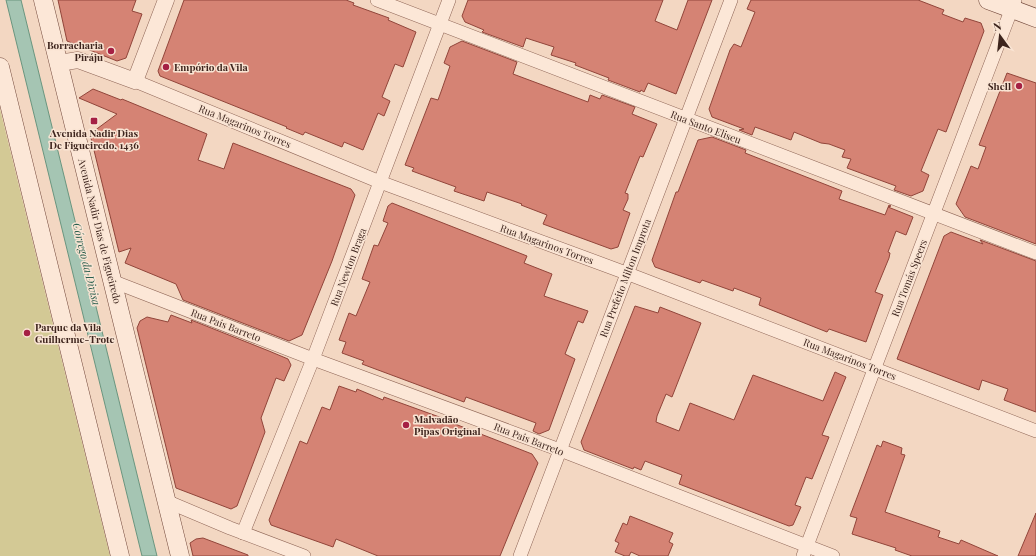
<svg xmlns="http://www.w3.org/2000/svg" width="1036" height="556" font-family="'Playfair Display',serif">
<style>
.green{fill:#d3c995}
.water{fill:#a5c5b3;stroke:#6a957f}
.building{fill:#d58374;stroke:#91453a}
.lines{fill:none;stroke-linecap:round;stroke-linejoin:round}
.minor-casing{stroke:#8f6657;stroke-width:14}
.tertiary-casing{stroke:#8f6657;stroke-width:17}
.secondary-casing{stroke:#71473a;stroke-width:19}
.minor{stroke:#fce7d7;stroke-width:13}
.tertiary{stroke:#fce7d7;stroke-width:16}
.secondary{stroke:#fce7d7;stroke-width:18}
.poi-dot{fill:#a52044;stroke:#f9e4d3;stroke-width:1.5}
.labels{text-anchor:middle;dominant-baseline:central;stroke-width:3;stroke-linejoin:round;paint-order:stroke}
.poi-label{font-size:10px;font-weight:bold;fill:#3d241d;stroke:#f9e4d3;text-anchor:start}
.street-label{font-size:10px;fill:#3d241d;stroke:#f9e4d3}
.water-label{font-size:11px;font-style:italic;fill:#2a5f4e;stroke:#f9e4d3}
</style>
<rect width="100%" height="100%" fill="#f3d7c2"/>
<polygon class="green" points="0,109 110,556 0,556"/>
<polygon class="water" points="6,0 21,0 157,556 142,556"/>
<g class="building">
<polygon points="58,0 136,0 132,11 142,14 126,58 117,61 67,41"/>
<polygon points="184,0 346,0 354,3 353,5 389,18 388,20 416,32 403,67 395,64 382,97 390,101 384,116 378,113 363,150 344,142 342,147 305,132 303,135 286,128 287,127 160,76 158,71"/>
<polygon points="468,0 663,0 655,21 677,30 688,0 712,0 676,94 648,83 644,92 641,90 640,92 608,80 609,78 575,65 576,63 551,55 554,47 526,38 523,47 482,32 484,30 465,22 462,16"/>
<polygon points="751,0 918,0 944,10 942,14 963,22 965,18 981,23 984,31 946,132 938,129 921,171 929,175 923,191 911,196 894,190 896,186 847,168 851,159 842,157 845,150 829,144 821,143 794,132 791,140 755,127 752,135 739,130 744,129 712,117 709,109 730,50 734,44 741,47 755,12 747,9"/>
<polygon points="462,41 517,62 513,74 588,102 590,95 600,99 602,95 635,107 632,114 657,124 643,157 640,156 625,193 628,194 628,199 623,210 630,213 618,247 611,249 543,224 547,215 521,205 522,204 487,192 484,201 454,191 456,187 412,171 414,168 405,165 431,98 438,100 442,89 450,66 444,63 450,47"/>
<polygon points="1007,73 1036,83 1036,244 965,217 956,204 971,166 978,169 986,147 979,145"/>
<polygon points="93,89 121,100 122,99 207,134 198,160 224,169 233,143 351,189 355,195 332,261 302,335 289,341 183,300 176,284 125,263 131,248 119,252 90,134 117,114 79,98"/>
<polygon points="712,137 746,150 745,153 842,191 839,199 885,215 889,205 891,206 888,207 913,217 906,235 896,231 888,252 890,253 889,258 875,292 883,295 866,342 829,329 827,332 759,305 761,298 734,288 733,291 702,280 700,283 655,267 652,260 676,192 678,192 698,140"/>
<polygon points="392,203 527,256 524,263 552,274 544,296 588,311 583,323 578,321 565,354 575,359 549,430 539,434 533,431 536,423 466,397 464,402 362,364 364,361 342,353 346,342 339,340 349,313 356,316 370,282 362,279 374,245 378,246 388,223 383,221 388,206"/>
<polygon points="951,232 983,244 980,240 1036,261 1036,412 1004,400 1008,389 982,380 979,390 897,359 944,236"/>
<polygon points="635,306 658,313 660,307 701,323 672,397 666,394 657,416 656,422 679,431 690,403 734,420 753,375 823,401 835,372 846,377 822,435 829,437 812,479 806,477 795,505 801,507 793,525 789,526 679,484 682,475 645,461 641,470 634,467 633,469 584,450 581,442"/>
<polygon points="171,315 192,323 191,320 269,351 288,359 291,365 284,381 276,378 261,418 265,432 237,506 231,509 176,488 137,328 140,321 147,317 168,322"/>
<polygon points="339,386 356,392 357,389 383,400 384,397 456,423 455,424 532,454 538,463 500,556 378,556 336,539 333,547 271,525 269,520 300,441 307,444 322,407 330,410"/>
<polygon points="883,441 902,448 901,454 905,455 885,512 940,531 938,537 959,544 961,540 998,556 912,556 895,550 896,548 852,534 857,518 850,516 877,445 881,447"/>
<polygon points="1036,513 1036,556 1018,556"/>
<polygon points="630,516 673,533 669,542 673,544 668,556 640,556 631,552 629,556 625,556 615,552 619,543 615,541 623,523 627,525"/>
<polygon points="203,538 248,555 248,556 193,556 190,543 196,539"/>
</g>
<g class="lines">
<g class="minor-casing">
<g id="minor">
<polyline points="377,0 1036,253"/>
<polyline points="135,81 380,182 626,273 1036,431"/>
<polyline points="112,281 313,359 560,450 833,556"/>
<polyline points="166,501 230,528 304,556"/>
<polyline points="243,533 313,359 449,0"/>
<polyline points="520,556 731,0"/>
<polyline points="803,556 1015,0"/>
</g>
</g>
<g class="tertiary-casing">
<polyline id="tertiary" points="59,63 78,60 135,81 166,0"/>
</g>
<g class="secondary-casing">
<g id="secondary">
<polyline points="43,0 180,556"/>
<polyline points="988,0 1036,18"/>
<polyline points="0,67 120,556"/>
</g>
</g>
<use href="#minor" class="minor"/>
<use href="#tertiary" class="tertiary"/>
<use href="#secondary" class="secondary"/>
</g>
<g class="poi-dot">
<circle cx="111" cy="51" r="4"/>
<circle cx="166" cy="67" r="4"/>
<circle cx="1019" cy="86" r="4"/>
<rect x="90" y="117" width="8" height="8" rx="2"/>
<circle cx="27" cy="333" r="4"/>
<circle cx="406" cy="425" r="4"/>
</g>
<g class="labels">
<g class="poi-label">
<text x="103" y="45" text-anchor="end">Borracharia<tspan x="103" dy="12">Piráju</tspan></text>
<text x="174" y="67">Empório da Vila</text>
<text x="1011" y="86" text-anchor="end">Shell</text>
<text x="94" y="133" text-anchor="middle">Avenida Nadir Dias<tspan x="94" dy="12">De Figueiredo, 1436</tspan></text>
<text x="35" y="327">Parque da Vila<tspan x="35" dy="12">Guilherme-Trote</tspan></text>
<text x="414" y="419">Malvadão<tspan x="414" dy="12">Pipas Original</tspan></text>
</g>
<g class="street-label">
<text transform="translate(245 126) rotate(22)">Rua Magarinos Torres</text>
<text transform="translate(706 127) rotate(21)">Rua Santo Eliseu</text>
<text transform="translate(100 231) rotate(76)">Avenida Nadir Dias de Figueiredo</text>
<text transform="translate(547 244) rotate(20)">Rua Magarinos Torres</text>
<text transform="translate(348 267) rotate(-69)">Rua Newton Braga</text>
<text transform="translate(625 278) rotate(-69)">Rua Prefeito Milton Improta</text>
<text transform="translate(909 278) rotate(-69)">Rua Tomás Speers</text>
<text transform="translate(226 325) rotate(21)">Rua Pais Barreto</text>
<text transform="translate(850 359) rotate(21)">Rua Magarinos Torres</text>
<text transform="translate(529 439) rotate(21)">Rua Pais Barreto</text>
</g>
<g class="water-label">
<text transform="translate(87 264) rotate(76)">Córrego da Divisa</text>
</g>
</g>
<g transform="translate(1000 36) rotate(345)" stroke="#f9e4d3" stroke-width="3" paint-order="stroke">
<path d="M0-3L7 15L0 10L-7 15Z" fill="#3d241d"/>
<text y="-6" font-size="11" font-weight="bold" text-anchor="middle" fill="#3d241d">N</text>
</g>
</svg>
